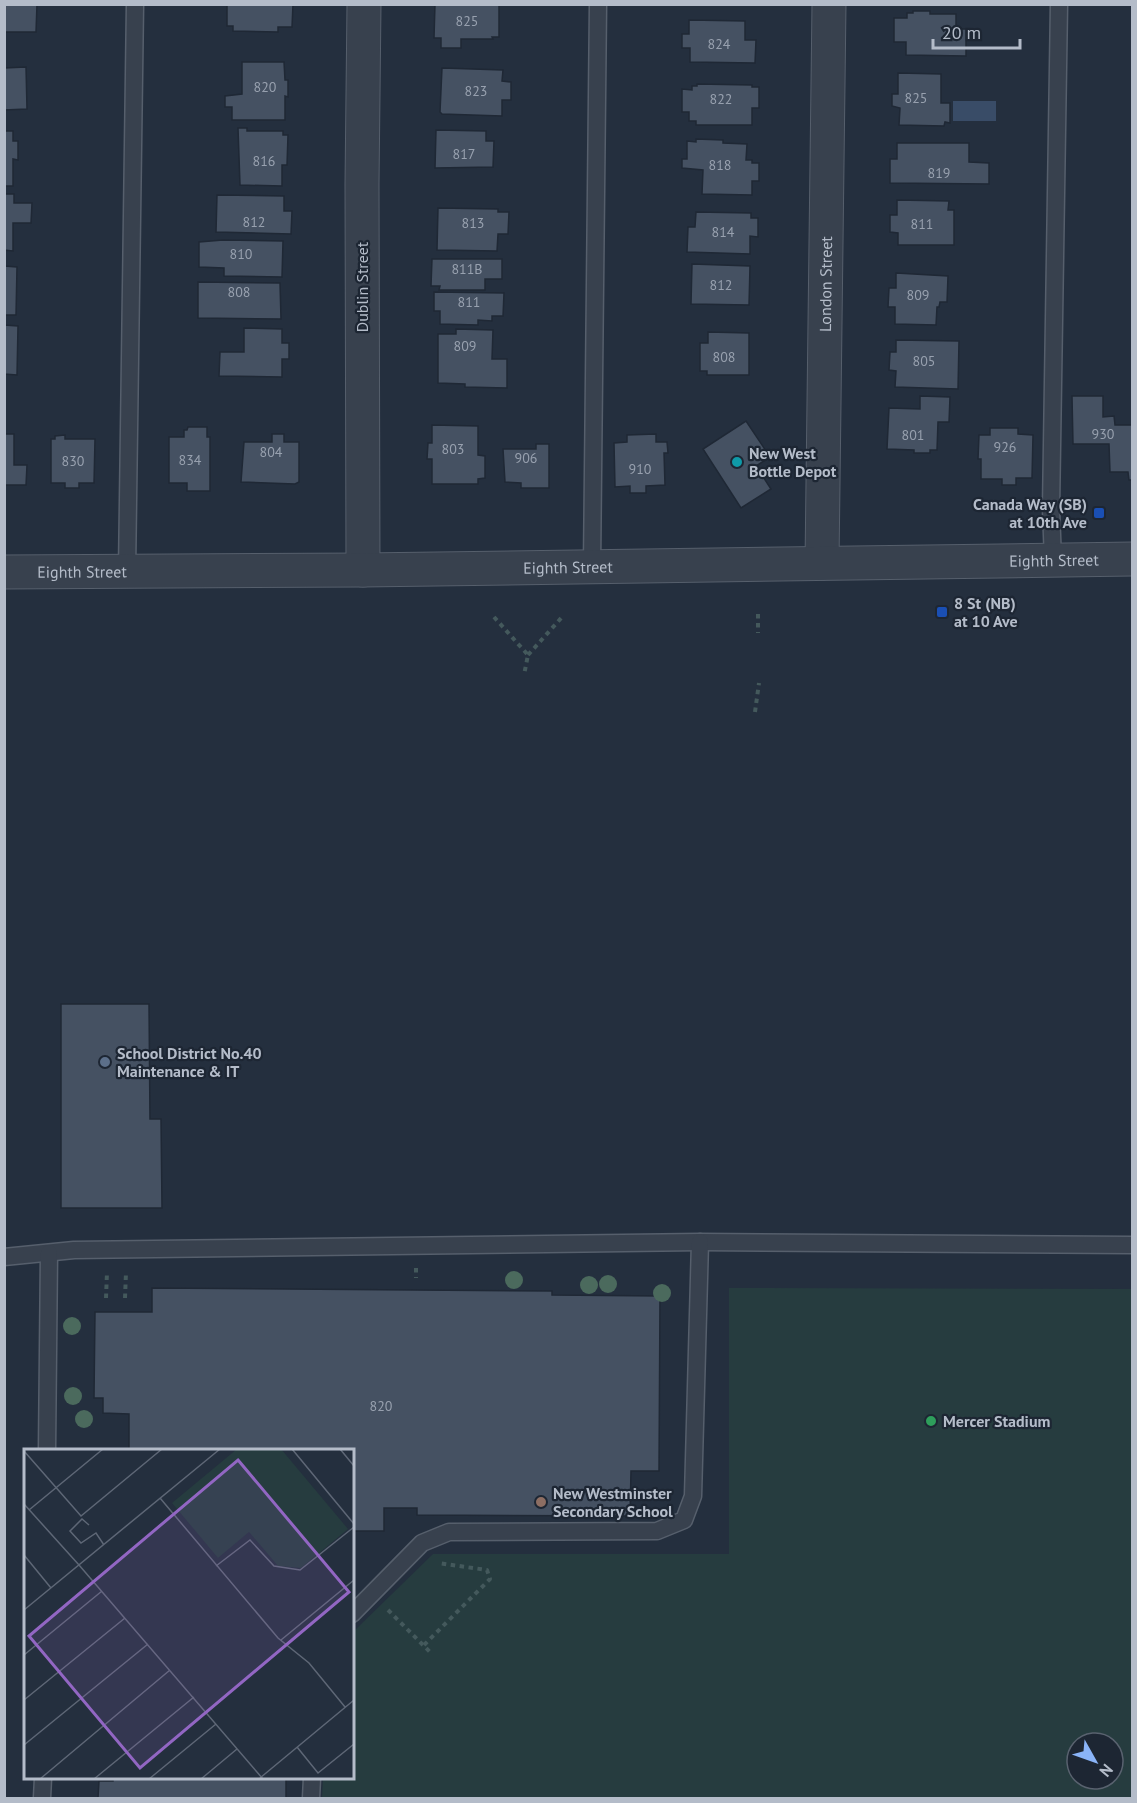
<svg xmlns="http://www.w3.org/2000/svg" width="1137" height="1803" font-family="'PT Sans',sans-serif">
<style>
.green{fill:#263c3f;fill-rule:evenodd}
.water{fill:#394c67}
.building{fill:#455162;stroke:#1f2835;stroke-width:1.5}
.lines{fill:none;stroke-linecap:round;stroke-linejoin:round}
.service-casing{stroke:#565f6c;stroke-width:19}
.minor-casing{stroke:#565f6c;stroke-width:35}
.tertiary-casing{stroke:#565f6c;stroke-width:35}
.path{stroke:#44595c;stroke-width:4;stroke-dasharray:4.5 4.5;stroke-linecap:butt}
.service{stroke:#38414e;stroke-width:16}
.minor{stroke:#38414e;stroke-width:33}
.tertiary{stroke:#38414e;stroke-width:33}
.tree{fill:#4b6a5d}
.culture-dot{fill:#0f9aa8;stroke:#1d2633;stroke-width:2}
.transit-dot{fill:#1a4fb4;stroke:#1d2633;stroke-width:2}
.service-dot{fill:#5c6f8a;stroke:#1d2633;stroke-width:2}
.leisure-dot{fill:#2e9e5b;stroke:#1d2633;stroke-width:2}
.education-dot{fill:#8d6e63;stroke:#1d2633;stroke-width:2}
.labels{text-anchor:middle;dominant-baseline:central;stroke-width:4.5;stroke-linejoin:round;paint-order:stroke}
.number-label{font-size:14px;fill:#98a1af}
.street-label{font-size:16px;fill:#b4bcc9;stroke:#1d2633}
.poi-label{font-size:16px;font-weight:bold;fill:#b4bcc9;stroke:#1d2633;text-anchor:start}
.inset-road{fill:none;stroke:#5e6776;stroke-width:1.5}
.view{fill:#9266c3;fill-opacity:0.15;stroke:#9266c3;stroke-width:3}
.inset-edge{fill:none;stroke:#b4bcc9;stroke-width:3}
</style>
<rect width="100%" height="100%" fill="#242f3e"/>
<path class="green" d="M729,1288L1132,1289V1798H322L323,1778H352L353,1632L433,1554H729ZM1077,1743H1113V1779H1077Z"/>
<rect class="water" x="953" y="101" width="43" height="20"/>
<g class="building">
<polygon points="4,4 37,4 36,32 4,32"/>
<polygon points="227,4 293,4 292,27 278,27 278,32 233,31 233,26 227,26"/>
<polygon points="435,4 499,4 499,37 492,37 493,39 461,39 461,48 441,48 441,38 434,38"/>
<polygon points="913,11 930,11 930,14 956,14 956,29 966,29 966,56 906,55 906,42 894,42 894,18 907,18 907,13 913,13"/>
<polygon points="689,20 745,21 745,40 756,40 755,63 690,62 690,48 682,48 682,34 689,34"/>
<polygon points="242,62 284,62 285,80 288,80 288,97 285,96 285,120 232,120 232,107 225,107 225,96 242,94"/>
<polygon points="26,67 27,109 4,110 4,68"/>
<polygon points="442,68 503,70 502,81 511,82 511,100 502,100 502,116 442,114 440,112"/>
<polygon points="898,73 941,74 941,103 950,103 950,123 945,122 944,126 899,125 900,108 892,106 892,94 898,94"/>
<polygon points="697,84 752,85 752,87 759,87 759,108 752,108 752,125 696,125 696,121 689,121 689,112 682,112 682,89 692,90 692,86 697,86"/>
<polygon points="238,128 247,128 247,131 283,131 283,135 288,135 287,165 282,165 282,186 240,185"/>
<polygon points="436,130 486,131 486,141 494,141 493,167 435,168"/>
<polygon points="4,131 13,131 13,141 18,141 18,160 13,159 13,186 4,186"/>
<polygon points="696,139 723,140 723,143 747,144 746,160 752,160 752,163 759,163 759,181 752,181 752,195 702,194 703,170 682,168 682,159 687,159 687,141 696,142"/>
<polygon points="897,143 969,143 969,162 989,163 989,184 890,183 890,159 897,159"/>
<polygon points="4,194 14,194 14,203 32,203 31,223 13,223 13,251 4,250"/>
<polygon points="217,195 284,196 284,211 292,211 291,234 216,232"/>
<polygon points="897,200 949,201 948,210 954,210 954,245 898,245 898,233 890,232 890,215 897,215"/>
<polygon points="438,208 498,209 498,212 509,212 508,234 498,234 497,251 437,250"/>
<polygon points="696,212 751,213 751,218 758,218 758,237 750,236 750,254 687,252 688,227 695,227"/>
<polygon points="223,240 283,241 282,277 224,276 224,268 199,267 199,242"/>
<polygon points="432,259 502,259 502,279 485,279 485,290 439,290 440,286 431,286"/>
<polygon points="692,264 750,266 749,305 691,304"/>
<polygon points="4,266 17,267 16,315 4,315"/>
<polygon points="896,273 948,276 947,302 940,302 939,307 937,307 936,325 895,324 895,307 888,307 889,288 896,288"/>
<polygon points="198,282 280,283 281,319 198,318"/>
<polygon points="434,292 504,293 503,316 492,316 492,321 478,320 478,325 440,324 440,311 434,311"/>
<polygon points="4,325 18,326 17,375 4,374"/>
<polygon points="244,328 282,329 282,343 289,343 289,359 282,359 282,377 219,376 220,352 244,352"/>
<polygon points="456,329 493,330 492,359 507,359 507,388 465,387 465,384 438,383 438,334 456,334"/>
<polygon points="708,332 749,333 749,375 707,375 707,371 700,371 700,343 708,343"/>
<polygon points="896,340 959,341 958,389 895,387 896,371 889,370 890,352 896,352"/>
<polygon points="920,396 950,397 949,422 938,422 937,450 930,450 930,453 914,453 914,450 887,449 889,408 920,409"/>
<polygon points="1072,396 1103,396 1103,417 1114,416 1115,425 1132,425 1132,480 1129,480 1128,472 1110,472 1109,444 1073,444"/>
<polygon points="746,421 770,457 756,466 771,489 741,508 703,449"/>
<polygon points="432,425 478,426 478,455 485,456 485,478 478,479 478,484 432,484 432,459 427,459 428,443 432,443"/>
<polygon points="188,427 207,427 207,437 210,437 210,491 187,491 187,483 169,483 169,437 184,437 184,430 187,430"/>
<polygon points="990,428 1018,428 1018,434 1033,435 1032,478 1016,478 1016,485 1002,485 1002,479 981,479 981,459 978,459 979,435 990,435"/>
<polygon points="4,434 14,434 14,465 27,465 26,485 4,485"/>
<polygon points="272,434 284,434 284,442 299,442 299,482 295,484 241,482 244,442 272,442"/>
<polygon points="656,434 656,442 667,442 668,453 664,453 665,485 646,486 646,493 630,493 630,486 615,487 614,443 627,442 627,435"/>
<polygon points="65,435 65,439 95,439 94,483 79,483 79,488 65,488 65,483 51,483 51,439 55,439 55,436"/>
<polygon points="536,444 549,444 549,488 521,488 521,483 505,482 503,449 536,449"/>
<polygon points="61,1004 149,1004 150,1119 161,1119 162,1208 61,1208"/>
<polygon points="152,1288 552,1291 552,1295 660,1296 659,1471 631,1471 630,1516 417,1515 417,1508 384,1508 384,1531 352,1531 352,1450 129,1450 129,1414 103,1413 103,1398 94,1398 95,1312 152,1312"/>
<polygon points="113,1778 286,1778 286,1798 98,1798 99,1781 113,1781"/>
</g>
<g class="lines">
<g class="service-casing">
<g id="service">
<polyline points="1053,561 1051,509 1059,4"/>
<polyline points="592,566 598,4"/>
<polyline points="127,572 135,4"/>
<polyline points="4,1257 74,1250 700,1242 1132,1245"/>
<polyline points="47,1450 49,1253"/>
<polyline points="352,1614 422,1543 449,1532 657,1531 684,1520 693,1496 700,1242"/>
<polyline points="42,1798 43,1778"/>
<polyline points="311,1798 312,1778"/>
</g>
</g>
<g class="minor-casing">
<g id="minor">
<path id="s1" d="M822,563L829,4"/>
<polyline points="363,570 362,184 364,4"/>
</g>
</g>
<g class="tertiary-casing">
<g id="tertiary">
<path id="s2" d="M4,572L363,570L1132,559"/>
</g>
</g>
<g class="path">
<polyline points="758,614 758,633"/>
<polyline points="494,617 528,655 524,675"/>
<polyline points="528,655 563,616"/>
<polyline points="755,712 759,683"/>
<polyline points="416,1268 416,1278"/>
<polyline points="106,1298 107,1272"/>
<polyline points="125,1298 126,1272"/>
<polyline points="388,1610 430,1652"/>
<polyline points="424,1645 490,1579 487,1570 438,1563"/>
</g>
<use href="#service" class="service"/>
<use href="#minor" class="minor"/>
<use href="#tertiary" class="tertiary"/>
</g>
<g class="tree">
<circle cx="514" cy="1280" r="9"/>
<circle cx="608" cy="1284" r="9"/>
<circle cx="589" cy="1285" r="9"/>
<circle cx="662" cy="1293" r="9"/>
<circle cx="72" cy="1326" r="9"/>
<circle cx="73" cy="1396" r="9"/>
<circle cx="84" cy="1419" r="9"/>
</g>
<circle class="culture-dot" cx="737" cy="462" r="6"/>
<g class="transit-dot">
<rect x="1093" y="507" width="12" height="12" rx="3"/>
<rect x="936" y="606" width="12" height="12" rx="3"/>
</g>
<circle class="service-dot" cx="105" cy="1062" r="6"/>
<circle class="leisure-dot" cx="931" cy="1421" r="6"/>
<circle class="education-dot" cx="541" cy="1502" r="6"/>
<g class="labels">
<g class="number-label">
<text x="467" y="21">825</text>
<text x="719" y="44">824</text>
<text x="265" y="87">820</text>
<text x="476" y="91">823</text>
<text x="916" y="98">825</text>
<text x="721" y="99">822</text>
<text x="464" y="154">817</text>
<text x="264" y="161">816</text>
<text x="720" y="165">818</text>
<text x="939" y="173">819</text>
<text x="254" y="222">812</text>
<text x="473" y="223">813</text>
<text x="922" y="224">811</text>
<text x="723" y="232">814</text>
<text x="241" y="254">810</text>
<text x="467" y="269">811B</text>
<text x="721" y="285">812</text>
<text x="239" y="292">808</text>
<text x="918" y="295">809</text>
<text x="469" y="302">811</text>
<text x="465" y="346">809</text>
<text x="724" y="357">808</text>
<text x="924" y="361">805</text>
<text x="1103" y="434">930</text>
<text x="913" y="435">801</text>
<text x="1005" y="447">926</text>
<text x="453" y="449">803</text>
<text x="271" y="452">804</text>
<text x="526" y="458">906</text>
<text x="190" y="460">834</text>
<text x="73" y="461">830</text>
<text x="640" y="469">910</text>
<text x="381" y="1406">820</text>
</g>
<g class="street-label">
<text stroke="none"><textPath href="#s1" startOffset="279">London Street</textPath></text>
<text transform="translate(362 287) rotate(-90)">Dublin Street</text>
<text stroke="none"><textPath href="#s2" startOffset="1050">Eighth Street</textPath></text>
<text stroke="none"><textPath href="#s2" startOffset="564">Eighth Street</textPath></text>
<text stroke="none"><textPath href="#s2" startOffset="78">Eighth Street</textPath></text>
</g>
<g class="poi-label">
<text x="749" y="453">New West<tspan x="749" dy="18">Bottle Depot</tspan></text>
<text x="1087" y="504" text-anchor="end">Canada Way (SB)<tspan x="1087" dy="18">at 10th Ave</tspan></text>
<text x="954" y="603">8 St (NB)<tspan x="954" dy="18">at 10 Ave</tspan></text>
<text x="117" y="1053">School District No.40<tspan x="117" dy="18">Maintenance &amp; IT</tspan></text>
<text x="943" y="1421">Mercer Stadium</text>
<text x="553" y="1493">New Westminster<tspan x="553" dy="18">Secondary School</tspan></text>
</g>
</g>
<g transform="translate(24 1449)">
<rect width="330" height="330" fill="#242f3e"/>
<path d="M213,0H257L324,80L277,119L254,117L225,83L194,109L148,54Z" fill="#263c3f"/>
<path class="inset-road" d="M268,0L330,75M316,0L330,17M0,2L57,67L138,0M136,49L254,189L285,214L321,258M0,55L55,116M5,61L79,0M65,76L58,70L46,82L57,94L72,84L80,96M0,106L27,139M55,116L239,330M192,117L226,91L250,117L276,121L330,78M0,161L196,0M257,191L330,131M0,206L78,142M0,251L101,169M0,296L124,195M273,298L294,324L330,295M236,329L330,251M16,330L146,221M70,330L170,248M125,330L192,275M177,330L213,300"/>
<path class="view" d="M214,11L325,143L116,319L5,187Z"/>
<rect width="330" height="330" class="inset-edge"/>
</g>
<rect width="1137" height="1803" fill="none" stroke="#b4bcc9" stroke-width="12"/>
<g transform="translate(1095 1761) rotate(130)"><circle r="28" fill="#1d2633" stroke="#59626f" stroke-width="1.5"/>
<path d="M0-4.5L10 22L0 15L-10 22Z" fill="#8ab4f8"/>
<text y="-9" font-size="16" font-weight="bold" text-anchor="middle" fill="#b4bcc9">N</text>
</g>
<path d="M933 39v9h87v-9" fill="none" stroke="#b4bcc9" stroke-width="3"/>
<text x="942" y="39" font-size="18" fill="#b4bcc9" stroke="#1d2633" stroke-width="4.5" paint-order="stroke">20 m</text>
</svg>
